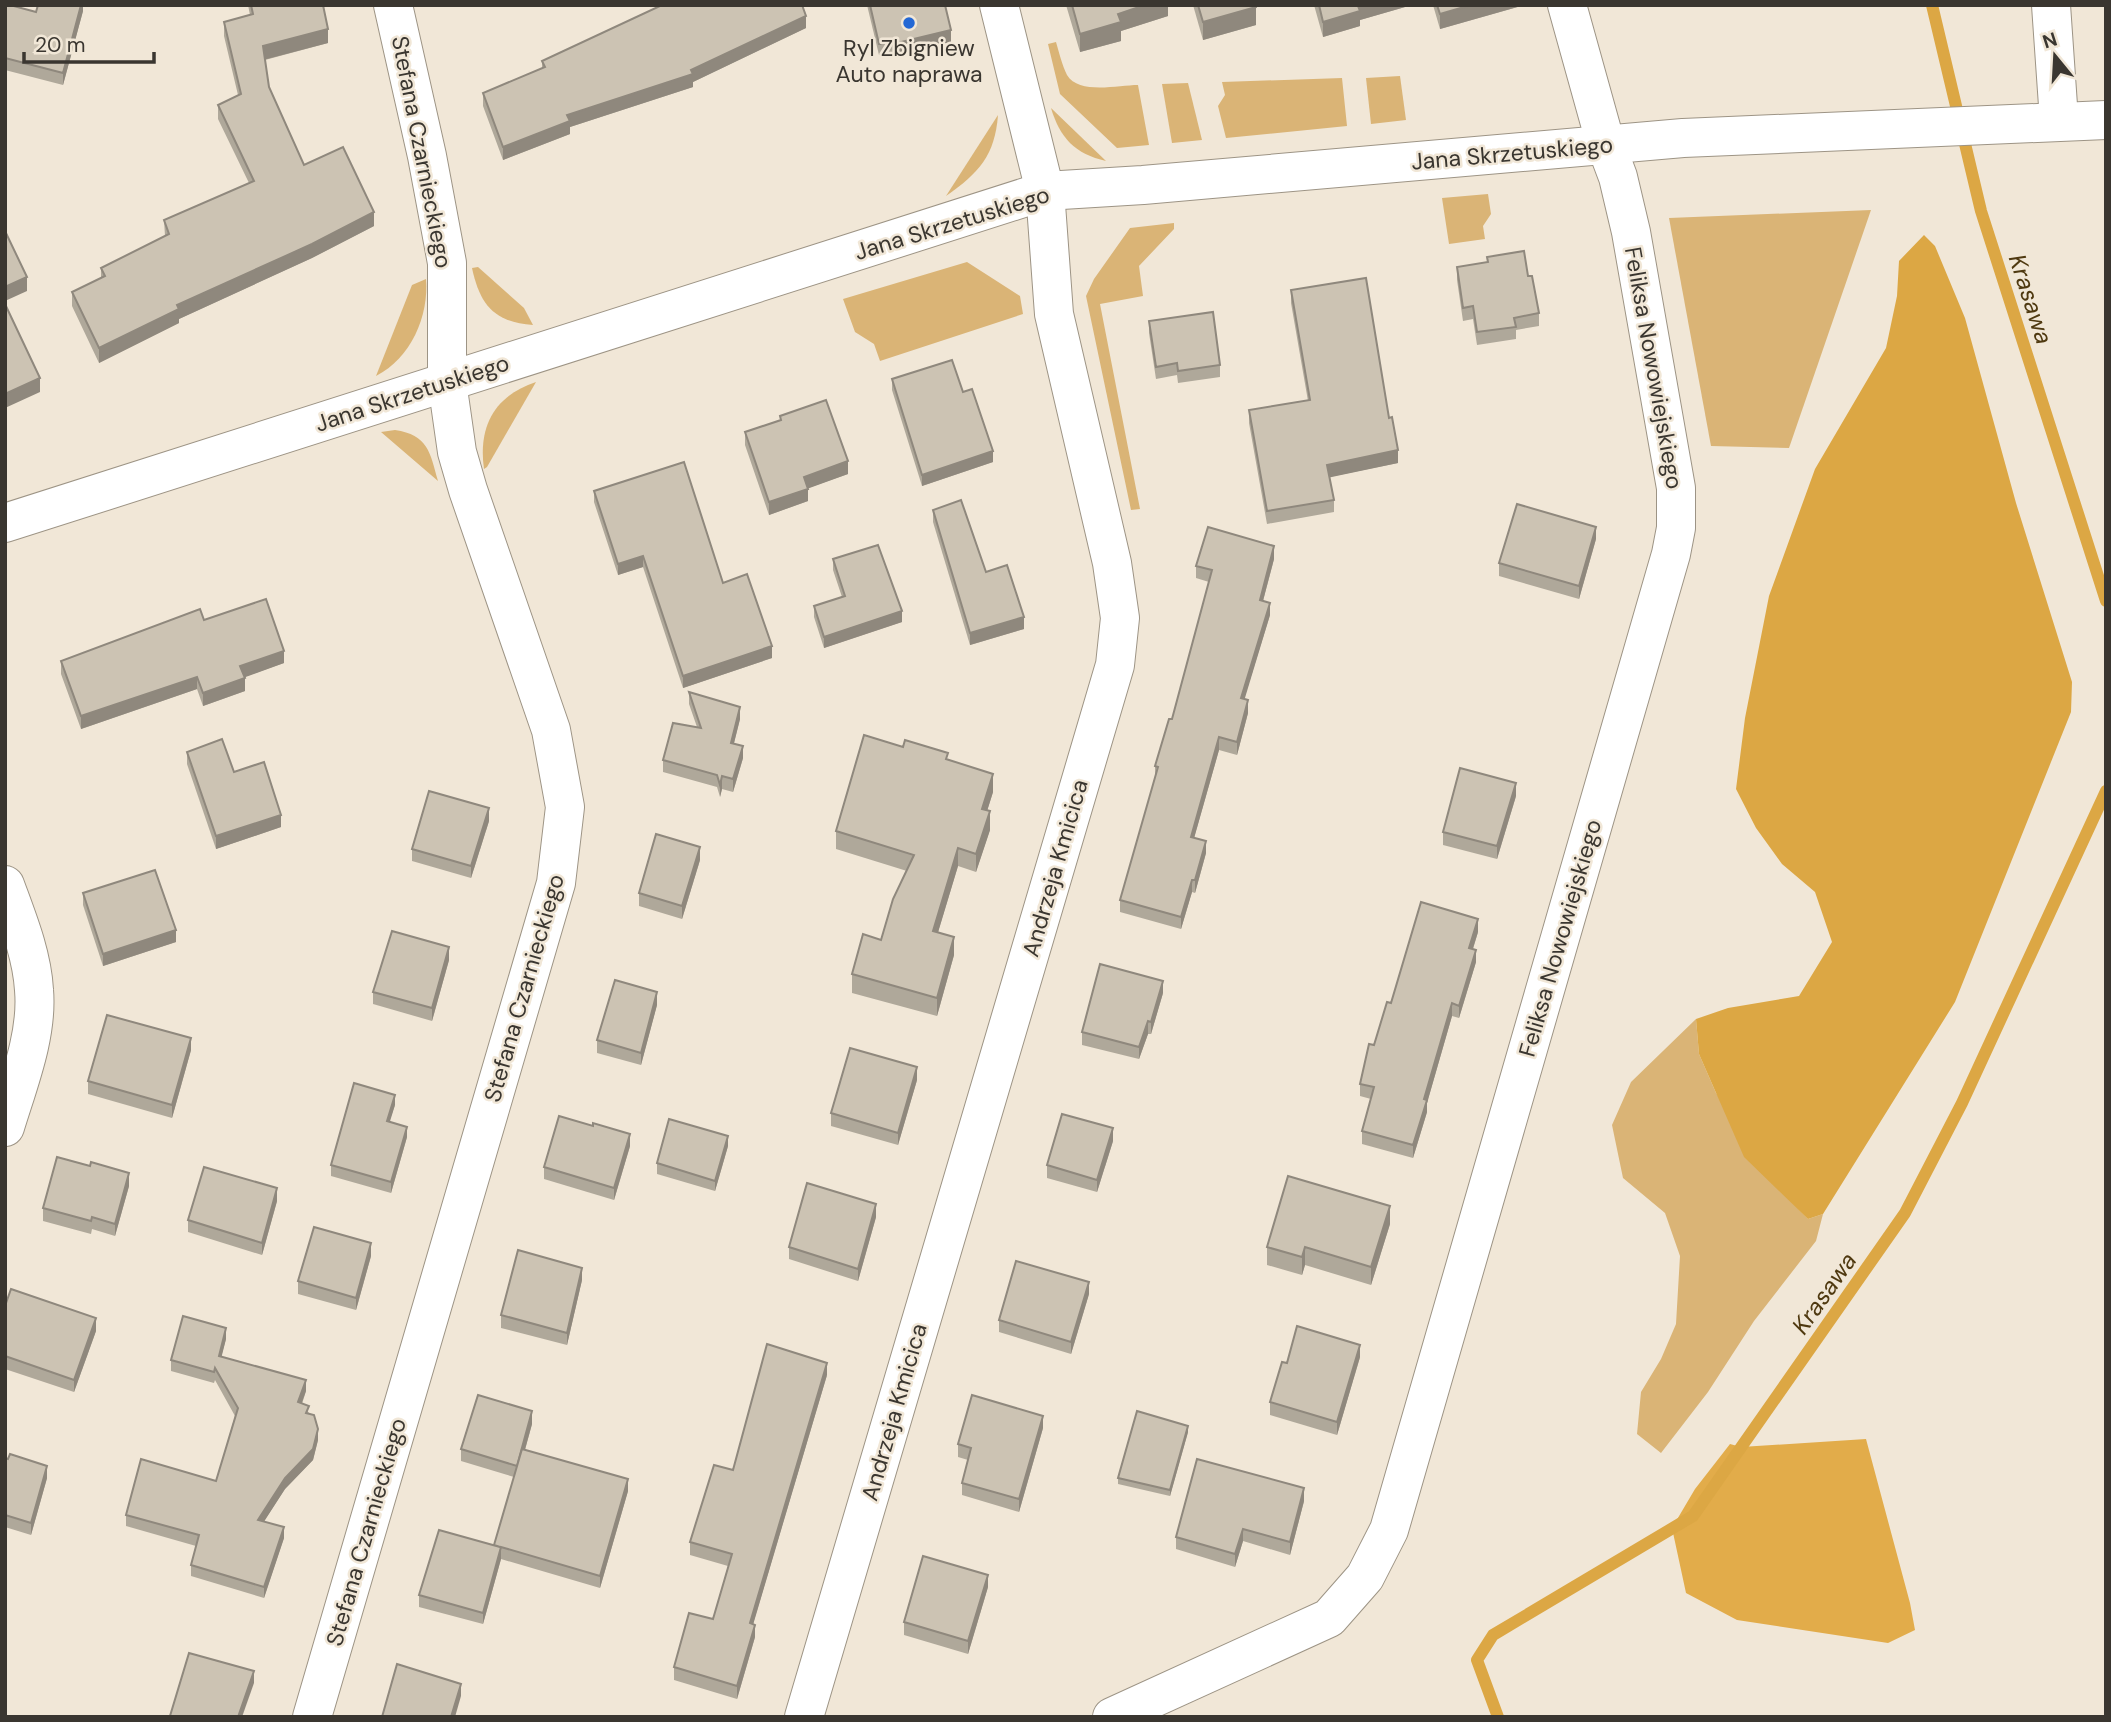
<svg xmlns="http://www.w3.org/2000/svg" width="2111" height="1722" font-family="'DM Sans',sans-serif">
<style>
.green{fill:#dab476}
.forest{fill:#e2ac4a}
.water{fill:#dca744}
.lines{fill:none;stroke-linecap:round;stroke-linejoin:round}
.stream{stroke:#dca744;stroke-width:12}
.street-casing{stroke:#9d9485;stroke-width:40}
.street{stroke:#fff;stroke-width:38}
.wall{fill:#afa89a}
.shaded-wall{fill:#8f887d}
.building{fill:#ccc3b3;stroke:#8f887d;stroke-width:2}
.poi-dot{fill:#2468d4;stroke:#f1e7d7;stroke-width:2.5}
.labels{text-anchor:middle;dominant-baseline:central;stroke-width:5;stroke-linejoin:round;paint-order:stroke}
.poi-label{font-size:23px;fill:#3a3630;stroke:#f1e7d7}
.street-label{font-size:23px;fill:#3a3630;stroke:#f1e7d7}
.water-label{font-size:24px;font-style:italic;fill:#4f3910;stroke:#f1e7d7}
</style>
<rect width="100%" height="100%" fill="#f1e7d7"/>
<g class="green">
<path d="M1056,42C1059,52 1062,65 1067,75C1079,95 1118,85 1138,85L1149,145L1117,148L1060,94L1048,44Z"/>
<polygon points="1400,76 1406,120 1371,124 1366,78"/>
<polygon points="1342,78 1347,126 1226,138 1218,106 1225,95 1222,82"/>
<polygon points="1188,83 1202,140 1172,143 1162,84"/>
<path d="M1051,108L1106,161C1075,154 1060,138 1051,108Z"/>
<path d="M998,115C995,155 979,173 946,196Z"/>
<polygon points="1488,194 1491,214 1483,226 1485,239 1449,244 1442,198"/>
<polygon points="1871,210 1789,448 1711,446 1669,218"/>
<polygon points="1174,223 1174,229 1139,266 1143,296 1100,304 1140,509 1131,510 1086,296 1094,279 1130,228"/>
<polygon points="967,262 1020,296 1023,314 880,361 874,344 855,332 843,299"/>
<path d="M478,267L524,308L533,325C494,322 480,305 472,268Z"/>
<path d="M426,279C429,316 411,358 376,376L412,285Z"/>
<path d="M536,382L487,467L484,469C478,427 494,396 536,382Z"/>
<path d="M395,430C428,435 430,452 438,481L381,432Z"/>
<polygon points="1696,1019 1699,1054 1716,1093 1779,1189 1808,1219 1823,1214 1816,1241 1754,1321 1708,1392 1661,1453 1637,1434 1641,1392 1661,1359 1676,1324 1680,1256 1665,1213 1623,1178 1612,1125 1631,1082"/>
</g>
<polygon class="forest" points="1866,1439 1910,1603 1915,1630 1888,1643 1737,1620 1686,1593 1672,1528 1695,1489 1730,1444 1741,1447"/>
<polygon class="water" points="1924,235 1935,246 1965,318 2016,503 2072,682 2071,712 1955,1002 1823,1214 1808,1219 1744,1157 1699,1054 1696,1019 1728,1008 1799,996 1832,942 1815,892 1782,864 1756,828 1736,789 1745,718 1769,596 1815,469 1886,348 1897,296 1899,261"/>
<g class="lines">
<g class="stream">
<polyline points="1932,5 1981,211 2106,601"/>
<polyline points="1498,1717 1477,1660 1493,1635 1693,1516 1905,1213 1962,1103 2106,791"/>
</g>
<g class="street-casing">
<g id="street">
<polyline points="2051,5 2059,120"/>
<polyline points="5,523 1045,191 1143,185 1683,138 2106,120"/>
<path d="M5,885C17,918 32,954 34,990C38,1035 18,1084 5,1127"/>
<polyline points="312,1717 556,883 565,807 551,730 468,490 457,452 447,382 447,263 427,156 393,5"/>
<polyline points="804,1717 1115,665 1120,618 1112,563 1054,314 1045,191 999,5"/>
<polyline points="1112,1717 1329,1618 1365,1577 1389,1530 1671,554 1676,528 1676,488 1631,232 1618,177 1606,145 1567,5"/>
</g>
</g>
<use href="#street" class="street"/>
</g>
<g class="wall">
<polygon points="5,5 36,12 83,5 83,11 63,85 5,70"/>
<polygon points="248,5 323,5 328,43 265,60 269,87 304,165 374,226 312,258 179,319 179,323 99,363 72,306 72,292 101,278 101,268 165,236 164,220 249,183 218,119 218,105 238,95 224,36 224,22 250,15"/>
<polygon points="656,5 802,5 806,28 693,82 693,87 570,127 570,134 503,160 483,106 483,93 542,68 542,61 657,7"/>
<polygon points="867,5 945,5 951,42 893,55 879,55"/>
<polygon points="1066,5 1168,5 1168,16 1121,31 1121,41 1080,52"/>
<polygon points="1193,5 1256,5 1256,25 1203,40"/>
<polygon points="1314,5 1412,5 1360,20 1360,26 1323,37"/>
<polygon points="1433,5 1521,5 1521,6 1440,29"/>
<polygon points="1487,257 1528,276 1539,313 1539,326 1516,330 1516,339 1477,345 1473,319 1463,321 1457,280 1457,267 1487,262"/>
<polygon points="1291,290 1389,418 1398,463 1329,477 1334,500 1334,512 1267,524 1249,423 1249,410 1308,401 1291,303"/>
<polygon points="1149,321 1220,365 1220,377 1178,383 1177,375 1156,379 1149,333"/>
<polygon points="892,379 963,392 993,462 922,486 892,390"/>
<polygon points="780,416 848,474 808,488 808,501 769,515 745,445 745,432 780,420"/>
<polygon points="594,491 723,583 772,658 683,688 643,567 618,575 594,502"/>
<polygon points="933,510 986,572 1024,629 970,645 933,522"/>
<polygon points="1596,539 1579,599 1499,576 1499,563"/>
<polygon points="833,559 902,622 824,648 814,617 814,606 842,597 833,570"/>
<polygon points="1274,559 1263,601 1270,615 1244,699 1248,713 1237,755 1219,750 1194,838 1206,853 1195,893 1192,892 1181,929 1120,912 1120,900 1155,778 1155,766 1172,719 1209,582 1196,578 1196,566"/>
<polygon points="204,620 284,663 244,677 245,691 203,706 197,689 81,729 61,674 61,661"/>
<polygon points="689,692 740,719 734,743 743,758 733,792 722,789 720,797 717,787 663,772 663,760 697,727 689,704"/>
<polygon points="187,752 234,772 281,827 216,849 187,764"/>
<polygon points="948,760 993,792 987,811 990,830 976,872 958,866 938,932 954,955 937,1016 852,993 852,974 881,940 907,871 836,849 836,831"/>
<polygon points="1516,796 1497,859 1443,845 1443,832"/>
<polygon points="489,821 471,878 412,861 412,849"/>
<polygon points="700,860 682,919 639,906 639,893"/>
<polygon points="83,893 176,942 103,966 83,905"/>
<polygon points="1478,932 1473,949 1476,962 1459,1018 1452,1016 1427,1103 1427,1112 1413,1158 1362,1144 1362,1131 1371,1099 1360,1096 1360,1084 1391,1003"/>
<polygon points="449,960 432,1021 373,1004 373,992"/>
<polygon points="1163,993 1151,1034 1148,1034 1139,1059 1082,1045 1082,1032"/>
<polygon points="657,1005 641,1065 597,1053 597,1040"/>
<polygon points="191,1050 172,1118 88,1094 88,1081"/>
<polygon points="917,1080 898,1145 831,1126 831,1113"/>
<polygon points="395,1105 389,1122 407,1137 391,1193 331,1176 331,1165"/>
<polygon points="593,1126 630,1146 614,1200 544,1179 544,1167"/>
<polygon points="1113,1141 1097,1192 1047,1178 1047,1165"/>
<polygon points="728,1146 715,1191 657,1174 657,1163"/>
<polygon points="90,1166 129,1186 115,1236 92,1229 91,1234 43,1221 43,1208"/>
<polygon points="277,1201 262,1255 188,1232 188,1220"/>
<polygon points="876,1217 858,1281 789,1259 789,1247"/>
<polygon points="1390,1224 1371,1285 1305,1265 1302,1275 1267,1265 1267,1247"/>
<polygon points="371,1256 356,1310 298,1294 298,1281"/>
<polygon points="582,1280 567,1345 501,1328 501,1315"/>
<polygon points="1089,1294 1071,1354 999,1332 999,1320"/>
<polygon points="5,1306 96,1331 74,1392 5,1369"/>
<polygon points="226,1339 221,1357 306,1391 302,1404 309,1413 318,1440 313,1460 285,1489 264,1521 284,1538 264,1598 191,1576 191,1565 196,1546 126,1526 126,1515 216,1481 235,1416 215,1380 214,1383 171,1371 171,1360"/>
<polygon points="1360,1357 1337,1435 1270,1415 1270,1402 1287,1363"/>
<polygon points="827,1375 753,1624 755,1637 737,1699 674,1680 674,1667 713,1619 728,1566 690,1555 690,1542 733,1470"/>
<polygon points="532,1424 525,1450 628,1491 600,1588 501,1559 483,1624 419,1607 419,1595 494,1545 514,1477 461,1461 461,1449"/>
<polygon points="1043,1428 1019,1512 962,1495 962,1483 968,1460 958,1457 958,1444"/>
<polygon points="1188,1432 1170,1496 1118,1484 1118,1478"/>
<polygon points="5,1458 47,1478 31,1535 5,1527"/>
<polygon points="1304,1501 1290,1555 1243,1541 1235,1567 1176,1549 1176,1537"/>
<polygon points="988,1587 968,1654 904,1635 904,1622"/>
</g>
<g class="shaded-wall">
<polygon points="81,5 83,5 83,11 63,85 63,73"/>
<polygon points="1145,5 1168,5 1168,16 1121,31 1121,41 1080,52 1080,34 1118,14"/>
<polygon points="1412,5 1360,20 1360,26 1323,37 1323,22 1358,6"/>
<polygon points="1471,5 1521,5 1521,6 1440,29 1440,14"/>
<polygon points="1256,7 1256,25 1203,40 1203,22"/>
<polygon points="806,16 806,28 693,82 693,87 570,127 570,134 503,160 503,147 567,115 691,70"/>
<polygon points="328,29 328,43 263,60 263,46"/>
<polygon points="951,30 951,42 893,55 893,44"/>
<polygon points="374,212 374,226 312,258 179,319 179,323 99,363 99,348 177,305"/>
<polygon points="27,277 27,291 5,301 5,287"/>
<polygon points="40,378 40,392 5,408 5,394"/>
<polygon points="1398,450 1398,463 1327,478 1327,465"/>
<polygon points="993,451 993,462 922,486 922,475"/>
<polygon points="848,461 848,474 804,490 804,477"/>
<polygon points="808,489 808,501 769,515 769,502"/>
<polygon points="1596,527 1596,539 1579,599 1579,586"/>
<polygon points="1274,546 1274,559 1260,612 1260,600"/>
<polygon points="643,556 643,567 618,575 618,564"/>
<polygon points="1270,603 1270,615 1241,711 1241,698"/>
<polygon points="902,611 902,622 824,648 824,637"/>
<polygon points="1024,617 1024,629 970,645 970,633"/>
<polygon points="772,646 772,658 683,688 683,676"/>
<polygon points="284,651 284,663 240,679 240,666"/>
<polygon points="197,677 197,689 81,729 81,716"/>
<polygon points="245,678 245,691 203,706 203,693"/>
<polygon points="1248,700 1248,713 1237,755 1237,742"/>
<polygon points="740,707 740,719 731,755 731,743"/>
<polygon points="1219,737 1219,750 1191,849 1191,837"/>
<polygon points="743,746 743,758 733,792 733,779"/>
<polygon points="993,774 993,792 982,827 982,809"/>
<polygon points="722,776 722,789 720,797 720,785"/>
<polygon points="1516,783 1516,796 1497,859 1497,846"/>
<polygon points="489,808 489,821 471,878 471,866"/>
<polygon points="990,811 990,830 976,872 976,854"/>
<polygon points="281,815 281,827 216,849 216,836"/>
<polygon points="1206,841 1206,853 1195,893 1195,880"/>
<polygon points="700,847 700,860 682,919 682,906"/>
<polygon points="958,848 958,866 933,949 933,931"/>
<polygon points="1192,880 1192,892 1181,929 1181,917"/>
<polygon points="1478,919 1478,932 1469,961 1469,948"/>
<polygon points="176,930 176,942 103,966 103,954"/>
<polygon points="954,937 954,955 937,1016 937,998"/>
<polygon points="449,947 449,960 432,1021 432,1008"/>
<polygon points="1476,950 1476,962 1459,1018 1459,1006"/>
<polygon points="1163,981 1163,993 1151,1034 1151,1022"/>
<polygon points="657,992 657,1005 641,1065 641,1053"/>
<polygon points="1452,1003 1452,1016 1427,1103 1427,1112 1413,1158 1413,1145 1424,1099"/>
<polygon points="1148,1021 1148,1034 1139,1059 1139,1047"/>
<polygon points="191,1038 191,1050 172,1118 172,1105"/>
<polygon points="917,1067 917,1080 898,1145 898,1133"/>
<polygon points="395,1095 395,1105 387,1131 387,1121"/>
<polygon points="407,1127 407,1137 391,1193 391,1182"/>
<polygon points="1113,1128 1113,1141 1097,1192 1097,1180"/>
<polygon points="630,1134 630,1146 614,1200 614,1188"/>
<polygon points="728,1136 728,1146 715,1191 715,1181"/>
<polygon points="129,1173 129,1186 115,1236 115,1224"/>
<polygon points="277,1188 277,1201 262,1255 262,1243"/>
<polygon points="876,1204 876,1217 858,1281 858,1269"/>
<polygon points="1390,1206 1390,1224 1371,1285 1371,1267"/>
<polygon points="371,1243 371,1256 356,1310 356,1298"/>
<polygon points="1305,1247 1305,1265 1302,1275 1302,1257"/>
<polygon points="582,1268 582,1280 567,1345 567,1333"/>
<polygon points="1089,1282 1089,1294 1071,1354 1071,1342"/>
<polygon points="96,1318 96,1331 74,1392 74,1380"/>
<polygon points="226,1328 226,1339 219,1367 219,1356"/>
<polygon points="1360,1345 1360,1357 1337,1435 1337,1422"/>
<polygon points="827,1363 827,1375 750,1635 750,1623"/>
<polygon points="306,1380 306,1391 298,1413 298,1402"/>
<polygon points="532,1411 532,1424 517,1478 517,1466"/>
<polygon points="1043,1416 1043,1428 1019,1512 1019,1499"/>
<polygon points="1188,1426 1188,1432 1170,1496 1170,1490"/>
<polygon points="318,1429 318,1440 313,1460 285,1489 258,1531 258,1520"/>
<polygon points="47,1466 47,1478 31,1535 31,1523"/>
<polygon points="628,1479 628,1491 600,1588 600,1576"/>
<polygon points="1304,1488 1304,1501 1290,1555 1290,1542"/>
<polygon points="284,1527 284,1538 264,1598 264,1587"/>
<polygon points="1243,1529 1243,1541 1235,1567 1235,1554"/>
<polygon points="501,1547 501,1559 483,1624 483,1613"/>
<polygon points="988,1575 988,1587 968,1654 968,1641"/>
<polygon points="755,1625 755,1637 737,1699 737,1686"/>
<polygon points="254,1671 254,1683 242,1717 238,1717"/>
<polygon points="461,1684 461,1696 455,1717 451,1717"/>
</g>
<g class="building">
<polygon points="5,5 10,5 36,12 38,5 81,5 63,73 5,58"/>
<polygon points="251,5 323,5 328,29 263,46 269,87 304,165 343,147 374,212 312,244 177,305 179,309 99,348 72,292 105,276 101,268 169,234 164,220 254,181 218,105 241,94 224,22 253,14"/>
<polygon points="662,5 802,5 806,16 691,70 693,74 567,115 570,121 503,147 483,93 545,67 542,61"/>
<polygon points="870,5 945,5 951,30 893,44 879,44"/>
<polygon points="1072,5 1145,5 1118,14 1121,22 1080,34"/>
<polygon points="1198,5 1256,5 1256,7 1203,22"/>
<polygon points="1319,5 1359,5 1358,6 1360,11 1323,22"/>
<polygon points="1437,5 1471,5 1440,14"/>
<polygon points="5,231 27,277 5,287"/>
<polygon points="1524,251 1528,276 1532,276 1539,313 1514,318 1516,327 1477,332 1473,306 1463,308 1457,267 1488,262 1487,257"/>
<polygon points="1366,278 1389,418 1392,417 1398,450 1327,465 1334,500 1267,511 1249,410 1310,400 1291,290"/>
<polygon points="5,304 40,378 5,394"/>
<polygon points="1213,312 1220,365 1178,371 1177,363 1156,367 1149,321"/>
<polygon points="952,360 963,392 972,389 993,451 922,475 892,379"/>
<polygon points="826,400 848,461 804,477 808,489 769,502 745,432 781,420 780,416"/>
<polygon points="684,462 723,583 747,574 772,646 683,676 643,556 618,564 594,491"/>
<polygon points="961,500 986,572 1007,565 1024,617 970,633 933,510"/>
<polygon points="1517,504 1596,527 1579,586 1499,563"/>
<polygon points="1208,527 1274,546 1260,600 1270,603 1241,698 1248,700 1237,742 1219,737 1191,837 1206,841 1195,880 1192,880 1181,917 1120,900 1158,767 1155,766 1169,719 1172,719 1212,570 1196,566"/>
<polygon points="878,545 902,611 824,637 814,606 845,596 833,559"/>
<polygon points="266,599 284,651 240,666 245,678 203,693 197,677 81,716 61,661 200,609 204,620"/>
<polygon points="689,692 740,707 731,743 743,746 733,779 722,776 720,785 717,775 663,760 673,723 701,728"/>
<polygon points="864,735 903,747 905,740 948,753 946,759 993,774 982,809 990,811 976,854 958,848 933,931 954,937 937,998 852,974 863,934 881,940 893,899 914,855 836,831"/>
<polygon points="222,739 234,772 264,762 281,815 216,836 187,752"/>
<polygon points="1460,768 1516,783 1497,846 1443,832"/>
<polygon points="429,791 489,808 471,866 412,849"/>
<polygon points="656,834 700,847 682,906 639,893"/>
<polygon points="155,870 176,930 103,954 83,893"/>
<polygon points="1421,902 1478,919 1469,948 1476,950 1459,1006 1452,1003 1424,1099 1427,1100 1413,1145 1362,1131 1374,1087 1360,1084 1369,1044 1374,1045 1387,1002 1391,1003"/>
<polygon points="392,931 449,947 432,1008 373,992"/>
<polygon points="1100,964 1163,981 1151,1022 1148,1021 1139,1047 1082,1032"/>
<polygon points="615,980 657,992 641,1053 597,1040"/>
<polygon points="107,1015 191,1038 172,1105 88,1081"/>
<polygon points="850,1048 917,1067 898,1133 831,1113"/>
<polygon points="354,1083 395,1095 387,1121 407,1127 391,1182 331,1165"/>
<polygon points="1062,1114 1113,1128 1097,1180 1047,1165"/>
<polygon points="559,1116 593,1126 593,1123 630,1134 614,1188 544,1167"/>
<polygon points="669,1119 728,1136 715,1181 657,1163"/>
<polygon points="57,1157 90,1166 91,1162 129,1173 115,1224 92,1217 91,1221 43,1208"/>
<polygon points="204,1167 277,1188 262,1243 188,1220"/>
<polygon points="1288,1176 1390,1206 1371,1267 1305,1247 1302,1257 1267,1247"/>
<polygon points="807,1183 876,1204 858,1269 789,1247"/>
<polygon points="314,1227 371,1243 356,1298 298,1281"/>
<polygon points="518,1250 582,1268 567,1333 501,1315"/>
<polygon points="1016,1261 1089,1282 1071,1342 999,1320"/>
<polygon points="11,1289 96,1318 74,1380 5,1356 5,1306"/>
<polygon points="183,1316 226,1328 219,1356 306,1380 298,1402 309,1406 306,1413 314,1415 318,1429 313,1449 285,1478 258,1520 284,1527 264,1587 191,1565 199,1535 126,1515 141,1459 216,1481 238,1408 215,1368 214,1372 171,1360"/>
<polygon points="1297,1326 1360,1345 1337,1422 1270,1402 1282,1362 1287,1363"/>
<polygon points="767,1344 827,1363 750,1623 755,1625 737,1686 674,1667 689,1613 713,1619 732,1554 690,1542 714,1465 733,1470"/>
<polygon points="478,1395 532,1411 517,1466 461,1449"/>
<polygon points="972,1395 1043,1416 1019,1499 962,1483 971,1448 958,1444"/>
<polygon points="1137,1411 1188,1426 1170,1490 1118,1478"/>
<polygon points="522,1449 628,1479 600,1576 501,1547 483,1613 419,1595 439,1530 500,1547 494,1545"/>
<polygon points="10,1454 47,1466 31,1523 5,1515 5,1458 8,1459"/>
<polygon points="1197,1459 1304,1488 1290,1542 1243,1529 1235,1554 1176,1537"/>
<polygon points="923,1556 988,1575 968,1641 904,1622"/>
<polygon points="189,1653 254,1671 238,1717 170,1716"/>
<polygon points="397,1664 461,1684 451,1717 382,1717"/>
</g>
<circle class="poi-dot" cx="909" cy="23" r="7"/>
<g class="labels">
<g class="poi-label">
<text x="909" y="48">Ryl Zbigniew<tspan x="909" dy="26">Auto naprawa</tspan></text>
</g>
<g class="street-label">
<text transform="translate(422 152) rotate(79)">Stefana Czarnieckiego</text>
<text transform="translate(1512 153) rotate(-5)">Jana Skrzetuskiego</text>
<text transform="translate(952 223) rotate(-17)">Jana Skrzetuskiego</text>
<text transform="translate(1654 368) rotate(80)">Feliksa Nowowiejskiego</text>
<text transform="translate(412 393) rotate(-18)">Jana Skrzetuskiego</text>
<text transform="translate(1055 868) rotate(-74)">Andrzeja Kmicica</text>
<text transform="translate(1560 938) rotate(-74)">Feliksa Nowowiejskiego</text>
<text transform="translate(524 988) rotate(-74)">Stefana Czarnieckiego</text>
<text transform="translate(894 1412) rotate(-74)">Andrzeja Kmicica</text>
<text transform="translate(366 1532) rotate(-74)">Stefana Czarnieckiego</text>
</g>
<g class="water-label">
<text transform="translate(2031 299) rotate(72)">Krasawa</text>
<text transform="translate(1824 1293) rotate(-55)">Krasawa</text>
</g>
</g>
<rect width="2111" height="1722" fill="none" stroke="#3a3630" stroke-width="14"/>
<g transform="translate(2055 56) rotate(342)" stroke="#f1e7d7" stroke-width="5" paint-order="stroke">
<path d="M0-5L12 26L0 18L-12 26Z" fill="#3a3630"/>
<text y="-10" font-size="19" font-weight="bold" text-anchor="middle" fill="#3a3630">N</text>
</g>
<path d="M24 52v10h130v-10" fill="none" stroke="#3a3630" stroke-width="3.5"/>
<text x="35" y="52" font-size="21" fill="#3a3630" stroke="#f1e7d7" stroke-width="5" paint-order="stroke">20 m</text>
</svg>
